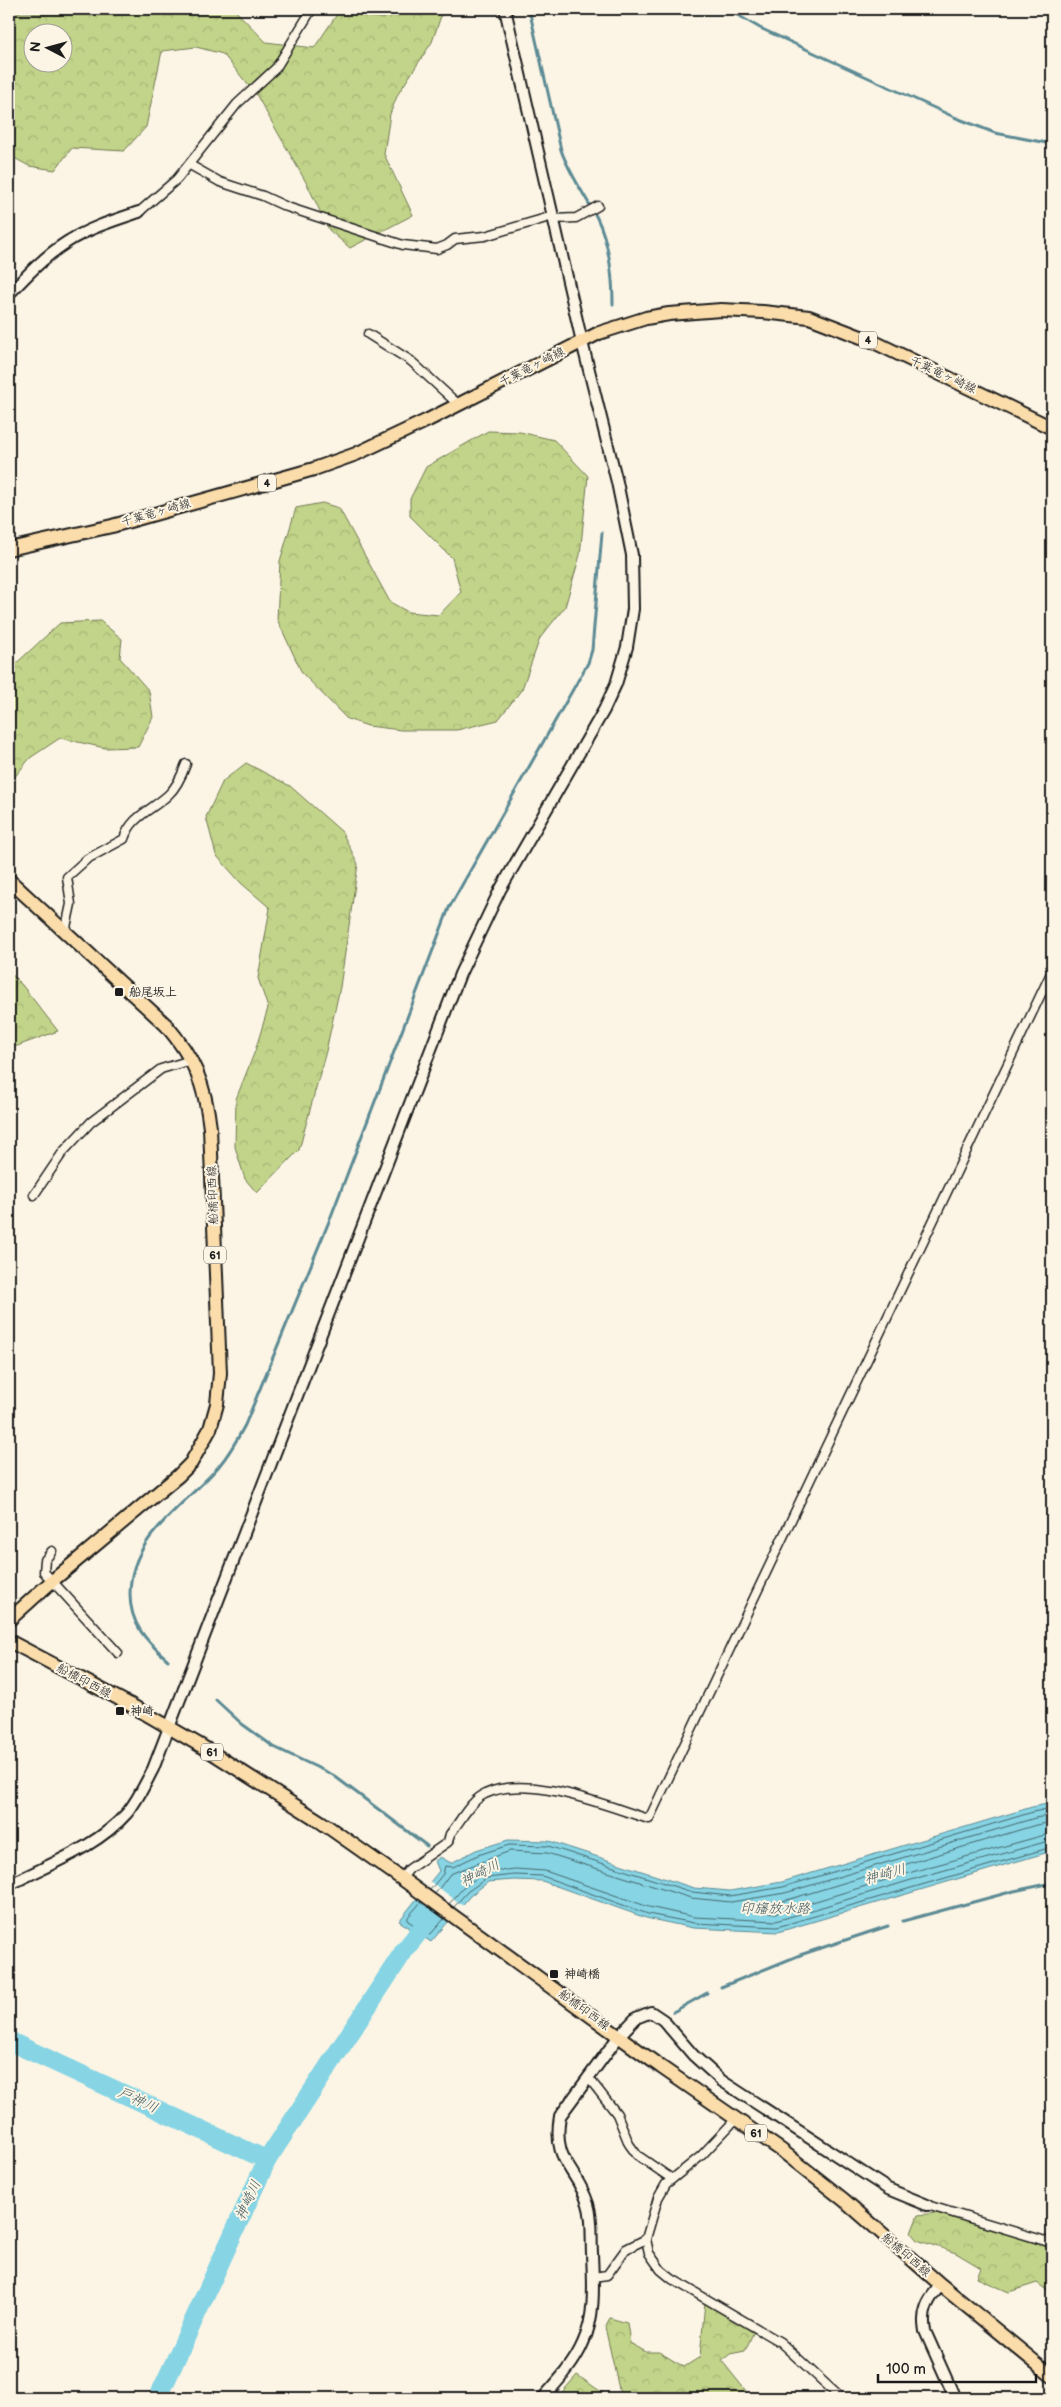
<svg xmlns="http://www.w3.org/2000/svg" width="1061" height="2407" font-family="'Balsamiq Sans','Klee One',sans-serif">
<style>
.forest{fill:url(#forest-crowns);stroke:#6f7852;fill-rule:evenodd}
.water{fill:#86d4e4;stroke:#5c8a94}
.pier{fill:#fcf5e5}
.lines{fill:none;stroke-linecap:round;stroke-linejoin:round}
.shore{stroke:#46666c;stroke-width:1}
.stream{stroke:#5c8a94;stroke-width:3}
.river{stroke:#86d4e4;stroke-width:19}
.minor-casing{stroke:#1c1c1c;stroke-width:11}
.tertiary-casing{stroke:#1c1c1c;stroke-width:14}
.primary-casing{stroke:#1c1c1c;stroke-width:16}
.minor{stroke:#fcf5e5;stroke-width:8}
.tertiary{stroke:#fcf5e5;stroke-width:10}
.primary{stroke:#fbddab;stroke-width:12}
.poi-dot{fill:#1c1c1c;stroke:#fcf5e5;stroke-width:2}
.labels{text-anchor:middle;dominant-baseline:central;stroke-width:4;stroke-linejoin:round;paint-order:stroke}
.shield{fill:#fcf5e5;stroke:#5f5d58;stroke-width:1}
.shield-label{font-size:11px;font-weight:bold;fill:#1c1c1c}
.street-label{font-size:12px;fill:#1c1c1c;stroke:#fcf5e5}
.poi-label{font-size:12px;font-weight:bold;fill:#1c1c1c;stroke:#fcf5e5;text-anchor:start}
.water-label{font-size:14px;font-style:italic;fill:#415c62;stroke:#fcf5e5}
</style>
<defs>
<pattern id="forest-crowns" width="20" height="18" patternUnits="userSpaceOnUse" patternTransform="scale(1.25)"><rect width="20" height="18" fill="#c2d489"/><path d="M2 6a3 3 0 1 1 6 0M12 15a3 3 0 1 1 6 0" fill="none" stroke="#a6b576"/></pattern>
</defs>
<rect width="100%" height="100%" fill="#fcf5e5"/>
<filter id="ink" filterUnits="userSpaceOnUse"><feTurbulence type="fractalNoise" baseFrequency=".02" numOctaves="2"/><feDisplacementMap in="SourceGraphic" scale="10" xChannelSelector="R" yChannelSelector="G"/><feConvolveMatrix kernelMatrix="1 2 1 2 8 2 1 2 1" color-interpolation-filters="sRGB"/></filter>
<g filter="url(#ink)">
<g class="forest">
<path d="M9,9L21,13L89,12L92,9H234L266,42L314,48L340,10L384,19L389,9H435L441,16L432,42L398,94L390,114L384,154L413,215L350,248L329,230L307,184L257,96L223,54L196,47L162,51L146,127L124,151L72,148L55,170L29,166L9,155ZM32,32H62V62H32Z"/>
<polygon points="488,431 520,432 554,440 588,476 580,555 565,607 540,638 522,689 498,720 457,730 401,730 368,726 347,719 302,673 277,619 280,561 296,508 322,503 339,508 390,602 408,612 439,615 461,592 452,558 410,516 410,499 426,467"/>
<polygon points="100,621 122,639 120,658 149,691 153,717 138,747 105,748 60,738 30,758 9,784 9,670 60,623"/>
<polygon points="246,763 290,786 342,832 358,864 340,987 326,1051 299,1150 257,1193 245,1179 235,1147 236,1099 255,1051 268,1008 258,978 270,908 241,883 216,855 206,817 223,781"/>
<polygon points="9,971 22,985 58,1031 9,1049"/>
<polygon points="937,2213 1052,2248 1052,2294 1037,2283 1009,2292 977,2278 981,2268 956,2253 917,2240 911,2233 918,2215"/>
<polygon points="705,2301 754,2331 745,2351 730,2354 722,2361 746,2391 733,2398 621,2398 605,2327 610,2318 627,2323 630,2343 646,2352 659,2352 684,2367 700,2357"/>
<polygon points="577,2375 610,2398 557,2398"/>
</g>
<polygon class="water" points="1052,1803 1052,1851 778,1932 693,1928 646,1918 542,1881 514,1880 488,1882 470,1896 431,1942 399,1921 439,1871 435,1861 440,1857 451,1863 476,1850 508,1840 549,1841 694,1888 730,1891 782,1882 1032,1807"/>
<polygon class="pier" points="428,1880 465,1907 452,1922 416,1895"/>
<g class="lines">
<g class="shore">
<polyline points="1052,1822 1036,1825 787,1900 746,1907 744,1910 776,1913 929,1867 1052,1833"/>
<polyline points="430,1890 443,1874 445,1866 453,1867 478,1855 509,1845 548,1846 692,1892 730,1896 783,1887 1033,1812 1052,1808"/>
<polyline points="435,1894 450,1874 510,1851 547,1853 691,1898 731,1902 785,1893 1035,1818 1052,1815"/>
<polyline points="421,1902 408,1917 408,1921 430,1935 444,1919"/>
<polyline points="449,1904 463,1888 483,1873 515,1869 545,1871 649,1907 694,1917 776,1921 931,1874 1052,1840"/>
<polyline points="454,1907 467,1892 487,1878 514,1875 542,1876 648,1914 694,1923 777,1927 1052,1847"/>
</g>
<g class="stream">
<path d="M529,9L561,150C570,175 585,195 597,218C609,242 613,278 613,304"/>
<polyline points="727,9 760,28 954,117 995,133 1052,144"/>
<path d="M168,1660C146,1641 130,1624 130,1594C130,1536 185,1506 219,1466C229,1454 237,1440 245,1425L330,1219L449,908L588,663L592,650L602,533"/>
<polyline points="216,1700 242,1724 274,1747 333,1775 427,1846"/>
<polyline points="903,1921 1014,1891 1052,1883"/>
<polyline points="721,1987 800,1955 888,1926"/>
<polyline points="673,2012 707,1993"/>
</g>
<g class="river">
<polyline points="9,2041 267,2160"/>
<polyline points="158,2398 267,2160 404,1951 433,1914"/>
</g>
<g class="minor-casing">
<g id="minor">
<polyline points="190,165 220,182 263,196 287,207 403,245 437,249 447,245 455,239 485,236 553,216"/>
<polyline points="139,212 177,179 237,104 276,68 312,9"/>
<polyline points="554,219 576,218 598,206"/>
<polyline points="368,334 411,361 459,405"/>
<path d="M65,932L71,904L67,877L87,859L124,839C131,816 152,810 168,795C177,787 182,775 186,764"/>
<polyline points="34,1195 63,1152 91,1122 161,1069 191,1060"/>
<polyline points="52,1551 45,1560 44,1572 118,1653"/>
<path d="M402,1878L409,1869L448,1842L450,1834C460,1822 471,1800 485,1794C529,1773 606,1806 649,1819L1052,971"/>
<polyline points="588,2077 617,2114 629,2144 637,2155 672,2179"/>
<polyline points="736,2119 701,2156 666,2184 658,2198 646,2239 649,2253 661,2270 672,2279 780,2342 841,2398"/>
<polyline points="927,2205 1052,2243"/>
<polyline points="593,2277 607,2275 626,2249 646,2239"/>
</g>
</g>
<g class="tertiary-casing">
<g id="tertiary">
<path d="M9,294C27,275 45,256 67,242C89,228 115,220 139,212"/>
<path d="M9,1885C49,1864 96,1848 127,1813C138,1800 145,1784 153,1769L460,974L500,890L604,710L616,684L627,647L633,609L632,555L617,482L582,342L505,9"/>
<path d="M941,2285C928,2299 921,2312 925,2331L955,2398"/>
<path d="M543,2398C558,2381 574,2364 583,2343C596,2315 593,2282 592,2253C591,2237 593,2219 588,2204C576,2166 552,2163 560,2116L619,2036L636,2018L651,2012L663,2020L693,2055L722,2081L888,2189L927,2205"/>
</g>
</g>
<g class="primary-casing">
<g id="primary">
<polyline points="9,549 112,526 314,469 356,454 428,420 599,333 646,318 669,314 721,310 763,312 809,317 874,342 1052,428"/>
<path d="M9,880L166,1025C194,1058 205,1084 210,1128L220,1373L217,1404L210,1429L191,1463L178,1476L51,1582L9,1620"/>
<polyline points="9,1641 129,1704 203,1747 321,1822 405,1881 661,2067 781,2150 844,2200 941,2285 1052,2376"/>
</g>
</g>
<use href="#minor" class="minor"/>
<use href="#tertiary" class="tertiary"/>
<use href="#primary" class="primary"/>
</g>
</g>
<g class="poi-dot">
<rect x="114" y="987" width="10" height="10" rx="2.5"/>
<rect x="115" y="1706" width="10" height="10" rx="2.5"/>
<rect x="549" y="1969" width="10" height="10" rx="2.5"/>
</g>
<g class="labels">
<g class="shield">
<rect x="859" y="331.5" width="18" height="17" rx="4"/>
<rect x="258" y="474.5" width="18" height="17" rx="4"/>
<rect x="204" y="1246.5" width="22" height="17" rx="4"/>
<rect x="201" y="1743.5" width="22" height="17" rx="4"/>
<rect x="745" y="2124.5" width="22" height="17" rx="4"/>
</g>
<g class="shield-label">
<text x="868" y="340">4</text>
<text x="267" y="483">4</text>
<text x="215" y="1255">61</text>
<text x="212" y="1752">61</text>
<text x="756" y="2133">61</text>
</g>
<g class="street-label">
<text transform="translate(532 367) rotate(-27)">千葉竜ヶ崎線</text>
<text transform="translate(943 375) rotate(25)">千葉竜ヶ崎線</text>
<text transform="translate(156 513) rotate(-16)">千葉竜ヶ崎線</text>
<text transform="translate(213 1195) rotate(-92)">船橋印西線</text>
<text transform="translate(84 1681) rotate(28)">船橋印西線</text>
<text transform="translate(584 2010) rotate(36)">船橋印西線</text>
<text transform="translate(906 2255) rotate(41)">船橋印西線</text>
</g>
<g class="poi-label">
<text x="129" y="992">船尾坂上</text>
<text x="130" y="1711">神崎</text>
<text x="564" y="1974">神崎橋</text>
</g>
<g class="water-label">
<text transform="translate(480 1873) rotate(-27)">神崎川</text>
<text transform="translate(885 1874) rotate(-15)">神崎川</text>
<text x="775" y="1908">印旛放水路</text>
<text transform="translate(138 2100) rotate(25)">戸神川</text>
<text transform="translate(248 2200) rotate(-65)">神崎川</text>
</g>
</g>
<rect width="1061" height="2407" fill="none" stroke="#fcf5e5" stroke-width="30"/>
<rect x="15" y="15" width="1031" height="2377" fill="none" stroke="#1c1c1c" stroke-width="2" filter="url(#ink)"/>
<g transform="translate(48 48) rotate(276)"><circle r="24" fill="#fcf5e5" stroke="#a29e95"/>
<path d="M0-4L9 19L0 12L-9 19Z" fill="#1c1c1c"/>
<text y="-8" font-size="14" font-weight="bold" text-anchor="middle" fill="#1c1c1c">N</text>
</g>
<path d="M878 2374v8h158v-8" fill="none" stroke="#1c1c1c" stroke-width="2.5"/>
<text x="886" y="2374" font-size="15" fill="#1c1c1c" stroke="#fcf5e5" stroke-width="4" paint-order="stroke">100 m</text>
</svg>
